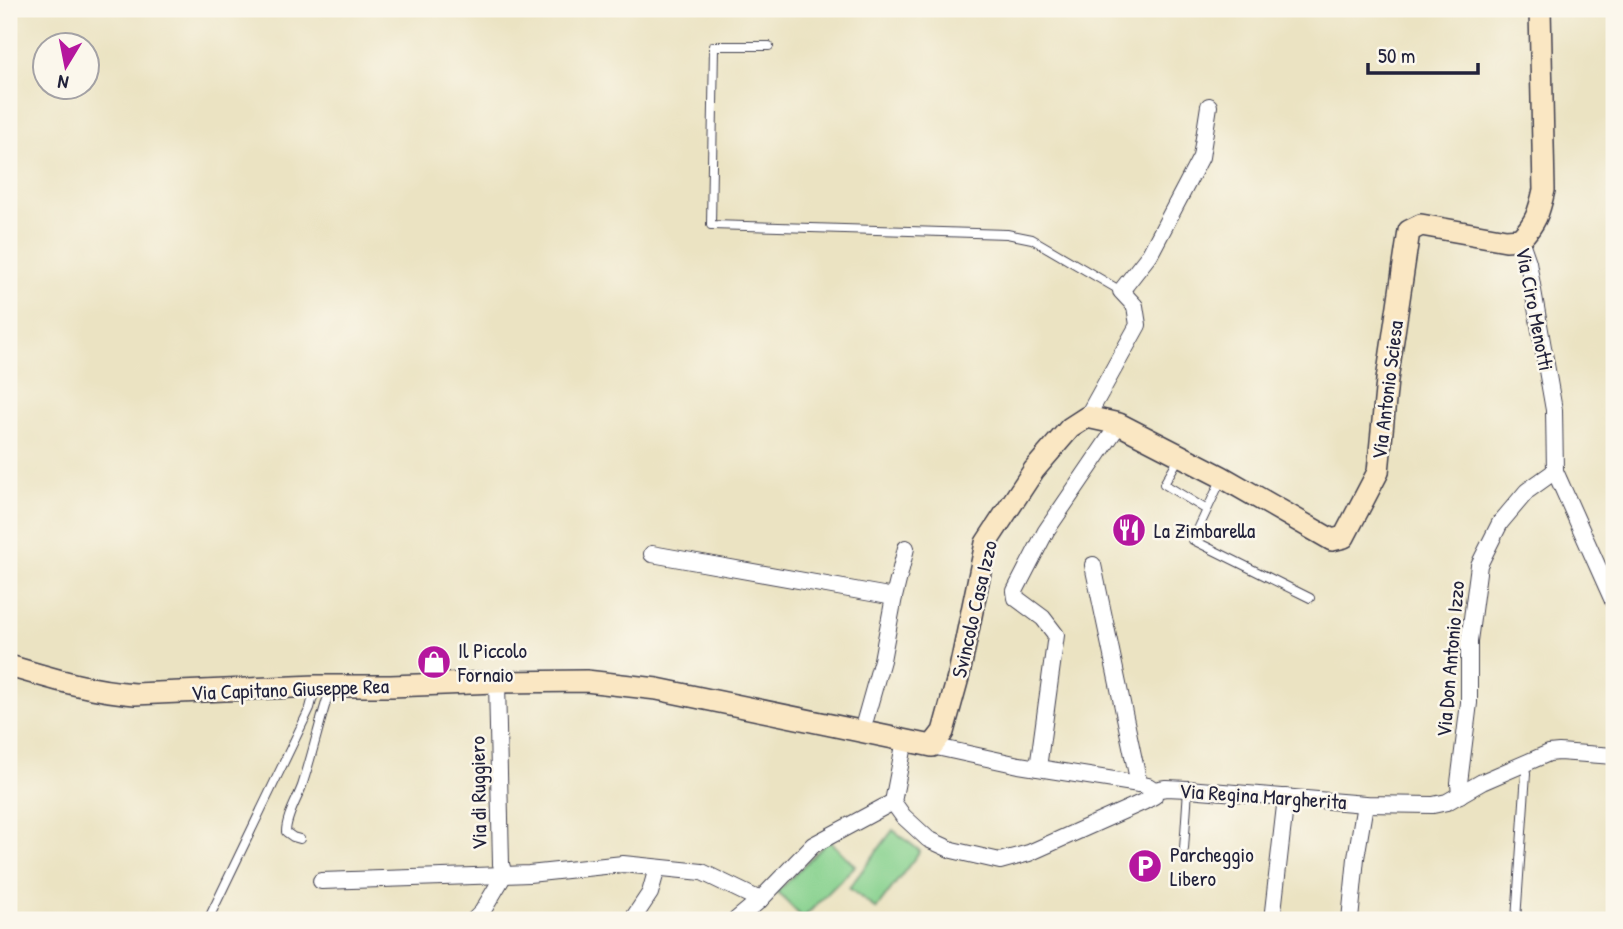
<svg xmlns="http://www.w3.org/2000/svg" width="1623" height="929" font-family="'Patrick Hand',sans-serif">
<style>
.green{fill:#87d18e;stroke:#547a64;stroke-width:2}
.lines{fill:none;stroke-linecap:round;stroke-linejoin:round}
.lane-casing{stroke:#403f4f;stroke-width:10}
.street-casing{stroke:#403f4f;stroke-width:18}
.secondary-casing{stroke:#403f4f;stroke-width:24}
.lane{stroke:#fff;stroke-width:8}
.street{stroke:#fff;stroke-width:16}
.secondary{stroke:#fae7c3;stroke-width:21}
.labels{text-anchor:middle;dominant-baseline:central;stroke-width:5;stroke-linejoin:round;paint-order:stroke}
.street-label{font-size:21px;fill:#22223b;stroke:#fbf7ec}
.poi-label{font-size:21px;fill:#22223b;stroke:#fbf7ec;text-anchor:start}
</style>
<rect width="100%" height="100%" fill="#fbf7ec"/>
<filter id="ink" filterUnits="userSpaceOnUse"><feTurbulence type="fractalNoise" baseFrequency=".0143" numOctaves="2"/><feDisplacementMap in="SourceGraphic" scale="14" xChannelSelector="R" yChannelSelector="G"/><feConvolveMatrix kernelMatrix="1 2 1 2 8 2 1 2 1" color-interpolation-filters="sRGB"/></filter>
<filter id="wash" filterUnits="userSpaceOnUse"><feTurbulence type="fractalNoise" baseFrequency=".00686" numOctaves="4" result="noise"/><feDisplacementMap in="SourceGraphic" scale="28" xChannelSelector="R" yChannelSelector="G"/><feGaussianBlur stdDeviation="1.57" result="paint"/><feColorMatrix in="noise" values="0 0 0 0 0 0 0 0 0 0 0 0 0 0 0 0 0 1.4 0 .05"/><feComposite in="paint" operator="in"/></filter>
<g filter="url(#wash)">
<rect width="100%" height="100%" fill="#ebe3c2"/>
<g class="green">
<polygon points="893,830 920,851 876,909 849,888"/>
<polygon points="829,840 855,866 803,918 777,892"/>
</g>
</g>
<g filter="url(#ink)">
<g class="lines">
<g class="lane-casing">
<g id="lane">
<polyline points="769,46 714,46 711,225 1007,234 1032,239 1121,291"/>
<polyline points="1179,458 1164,484 1207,510 1193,540 1310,598"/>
<polyline points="1207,510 1222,478"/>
<path d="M300,839L293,837L286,832C286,817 297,800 302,786C313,753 320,719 331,687"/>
<polyline points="1184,849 1188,789"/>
<polyline points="208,920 310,708 315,689"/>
<polyline points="1516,920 1526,773 1524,762"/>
</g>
</g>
<g class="street-casing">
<g id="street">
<polyline points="1520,239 1528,262 1554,410 1555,471 1614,603"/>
<polyline points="1087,417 1138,325 1135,306 1121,291 1150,254 1201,157 1209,106"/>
<polyline points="652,554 894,597"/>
<polyline points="1093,565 1139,784"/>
<polyline points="497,682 501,864 504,875 529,874 623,864 702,872 760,900"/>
<polyline points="862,731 882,660 894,597 906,548"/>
<polyline points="905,740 893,802 903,816 928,839 952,850 1000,861 1029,853 1143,802 1154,796 1154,790"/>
<polyline points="932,746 1019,765 1139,784 1148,786 1154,790 1166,788 1188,789 1365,804 1433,805 1447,802 1482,782 1549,753 1559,752 1614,756"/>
<polyline points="1038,768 1056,635 1043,618 1016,598 1015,591 1046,531 1119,424"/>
<polyline points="1460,795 1459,783 1469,703 1469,641 1479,565 1500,523 1527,491 1555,471"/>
<polyline points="321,881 504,875"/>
<polyline points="474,920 482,912 504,875"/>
<polyline points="632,920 650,893 657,868"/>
<polyline points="736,920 760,900 813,845 893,802"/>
<polyline points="1272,920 1286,797"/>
<polyline points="1350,920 1356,858 1365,804"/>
</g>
</g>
<g class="secondary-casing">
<path id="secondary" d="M9,666C50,678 91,691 135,694L316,686H391L497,682L586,681L657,689L932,746L943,732L959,674L986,543L1034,470L1070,428L1087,417L1119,424L1222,477L1332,540L1344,537L1378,472L1387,380L1409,231L1421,225L1506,240L1520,239C1536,223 1539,212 1544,190L1540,9"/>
</g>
<use href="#lane" class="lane"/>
<use href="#street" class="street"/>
<use href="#secondary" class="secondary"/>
</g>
</g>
<defs>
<g id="restaurant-disc" transform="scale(1.75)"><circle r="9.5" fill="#b5179e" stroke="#fbf7ec"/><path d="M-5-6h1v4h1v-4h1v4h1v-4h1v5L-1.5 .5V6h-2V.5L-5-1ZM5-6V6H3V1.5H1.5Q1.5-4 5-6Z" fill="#fff"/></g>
<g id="shop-disc" transform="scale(1.75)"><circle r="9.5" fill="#b5179e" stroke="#fbf7ec"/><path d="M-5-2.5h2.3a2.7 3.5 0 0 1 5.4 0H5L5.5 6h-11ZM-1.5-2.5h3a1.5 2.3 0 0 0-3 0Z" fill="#fff"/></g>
<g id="parking-disc" transform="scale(1.75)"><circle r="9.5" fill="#b5179e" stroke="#fbf7ec"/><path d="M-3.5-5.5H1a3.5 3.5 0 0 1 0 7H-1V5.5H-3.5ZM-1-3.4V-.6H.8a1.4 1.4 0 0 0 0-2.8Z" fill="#fff"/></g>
</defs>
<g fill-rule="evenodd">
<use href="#restaurant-disc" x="1129" y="530"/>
<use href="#shop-disc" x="434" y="662"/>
<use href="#parking-disc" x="1145" y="866"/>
</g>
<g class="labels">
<g class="street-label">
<text transform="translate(1535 309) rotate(79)">Via Ciro Menotti</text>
<text transform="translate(1387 390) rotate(-83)">Via Antonio Sciesa</text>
<text transform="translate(974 609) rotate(-77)">Svincolo Casa Izzo</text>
<text transform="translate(1450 659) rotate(-85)">Via Don Antonio Izzo</text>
<text transform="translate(290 689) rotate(-2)">Via Capitano Giuseppe Rea</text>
<text transform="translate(478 793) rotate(-91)">Via di Ruggiero</text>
<text transform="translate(1263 796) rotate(4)">Via Regina Margherita</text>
</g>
<g class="poi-label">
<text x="1154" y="530">La Zimbarella</text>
<text x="458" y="650">Il Piccolo<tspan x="458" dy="24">Fornaio</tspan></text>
<text x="1170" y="854">Parcheggio<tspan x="1170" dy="24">Libero</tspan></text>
</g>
</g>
<rect width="1623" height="929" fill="none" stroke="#fbf7ec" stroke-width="35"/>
<g transform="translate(66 66) rotate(190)"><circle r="33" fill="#fbf7ec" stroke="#a4a2a5" stroke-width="2"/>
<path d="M0-5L12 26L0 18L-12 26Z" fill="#b5179e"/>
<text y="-10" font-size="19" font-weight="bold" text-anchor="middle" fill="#22223b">N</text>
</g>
<path d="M1368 63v10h110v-10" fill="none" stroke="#22223b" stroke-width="3.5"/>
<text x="1378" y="63" font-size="21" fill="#22223b" stroke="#fbf7ec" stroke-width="5" paint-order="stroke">50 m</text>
</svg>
